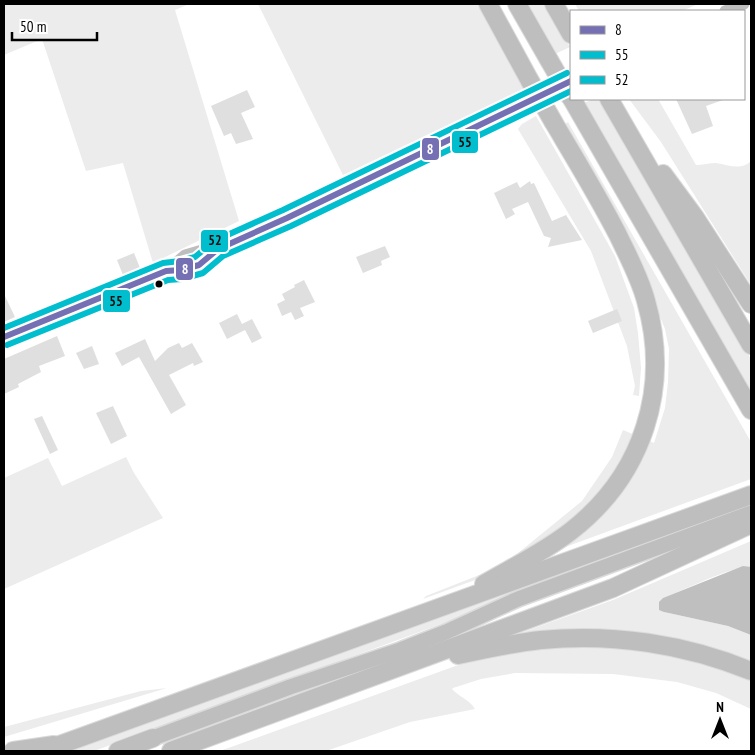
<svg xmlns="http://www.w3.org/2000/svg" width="755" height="755" font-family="'PT Sans Narrow',sans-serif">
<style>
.green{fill:#ececec}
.water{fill:#bfbfbf}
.building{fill:#dfdfdf}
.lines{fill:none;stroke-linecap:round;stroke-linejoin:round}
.primary-casing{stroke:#dbdbdb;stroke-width:18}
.motorway-casing{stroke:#dbdbdb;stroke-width:20}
.tertiary{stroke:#bebebe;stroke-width:11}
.primary{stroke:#bebebe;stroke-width:15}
.motorway{stroke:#bebebe;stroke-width:18}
.motorway-bridge-casing{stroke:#dbdbdb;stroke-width:20;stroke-linecap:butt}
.motorway-bridge{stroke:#bebebe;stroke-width:18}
.bus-1-casing{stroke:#fff;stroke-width:10}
.bus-2-casing{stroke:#fff;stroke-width:10}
.bus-3-casing{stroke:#fff;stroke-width:10}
.bus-1{stroke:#7570b3;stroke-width:6}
.bus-2{stroke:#00becd;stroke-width:6}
.bus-3{stroke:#00becd;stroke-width:6}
.bus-dot{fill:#000;stroke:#fff;stroke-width:2}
.line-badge{stroke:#fff;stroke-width:2}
.badge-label{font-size:14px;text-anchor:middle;font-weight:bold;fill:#fff}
.pale-badge-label{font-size:14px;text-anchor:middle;font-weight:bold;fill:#111}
</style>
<rect width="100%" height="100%" fill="#fff"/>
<g class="green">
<polygon points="4,4 189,4 175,10 239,221 153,263 123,163 86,171 42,39 4,55"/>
<polygon points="258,4 477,4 526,88 343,175"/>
<polygon points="525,4 546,4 570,47 555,54"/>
<polygon points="575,4 698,4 682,11 579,11"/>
<polygon points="593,99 601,99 751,359 751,397 582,104"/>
<path d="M629,99H658L696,165C703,165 709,163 716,163C729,165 740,171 751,161V285L661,142Z"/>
<polygon points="536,116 615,256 634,308 638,333 641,368 639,396 633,395 635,386 627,346 591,251 518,129 522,124"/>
<polygon points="568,122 751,442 751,479 423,599 426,596 502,566 582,501 612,457 623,430 654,443 665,408 668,382 669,349 665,329 638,263 564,125"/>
<polygon points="126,457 134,473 163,518 4,589 4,478 48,458 62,486"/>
<polygon points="751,501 751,511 94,751 62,751"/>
<path d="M751,541V567C731,566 685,590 663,598L664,612L728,626L751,635V663L714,648L685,640L655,635L504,639L613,600Z"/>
<path d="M567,646C600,646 634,646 667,653C696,659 723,668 751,679V709L716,693L677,682L613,674L515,673L481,679L453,688L452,689C459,697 469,699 475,709L410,722L326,751H220L461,664C496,655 531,648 567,646Z"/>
<polygon points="167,688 4,737 4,727 141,691"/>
</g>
<polygon class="water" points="743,566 751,567 751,635 728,626 664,612 659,610 659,602 663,598"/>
<g class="building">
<polygon points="247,90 255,107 241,113 253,139 236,144 231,133 224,136 211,106"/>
<polygon points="676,99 723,99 723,100 706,106 713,126 692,134"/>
<polygon points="530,181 531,184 534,183 552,221 566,215 582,240 548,247 551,238 544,236 528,202 512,209 515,214 506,219 494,193 517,182 520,188"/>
<polygon points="385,246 390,257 381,261 382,265 363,273 356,257"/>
<polygon points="134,253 140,268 123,275 117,260"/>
<polygon points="304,280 315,302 300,308 304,316 295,320 291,312 282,316 277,304 285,300 282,294 295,287 294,285"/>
<polygon points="4,294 15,317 4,322"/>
<polygon points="617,309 622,321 593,333 588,321"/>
<polygon points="237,314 242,324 252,319 262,338 252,343 245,330 227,339 219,323"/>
<polygon points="57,336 65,356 39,366 41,372 18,384 19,387 4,394 4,359"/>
<polygon points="145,339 155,361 168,348 179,343 182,348 192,343 203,362 194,366 193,363 169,375 186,405 171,414 139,357 122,366 115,353"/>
<polygon points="92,346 99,364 84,369 76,353"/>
<polygon points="113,406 127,436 111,444 96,413"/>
<polygon points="42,416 58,450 50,454 34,419"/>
</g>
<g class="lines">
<g class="primary-casing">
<polyline id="primary" points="153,738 290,687 400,650 446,632 518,599 751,513"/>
</g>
<g class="motorway-casing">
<g id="motorway">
<polyline points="488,4 530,81"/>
<polyline points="517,4 549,60"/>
<polyline points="554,4 571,34"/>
<polyline points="572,99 751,410"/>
<polyline points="609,99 751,345"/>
<polyline points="663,174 694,216 751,304"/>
<path d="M484,584C513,567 544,552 571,531C643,475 671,388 646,301C640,278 628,256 618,235C598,196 576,160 554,123"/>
<path d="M458,655C485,649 513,643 541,640C612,633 685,644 751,671"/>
<polyline points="13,751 54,745"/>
<polyline points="43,751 751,495"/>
<polyline points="118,751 153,738"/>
<polyline points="171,751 613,588 751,524"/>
</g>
</g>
<g class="tertiary">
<polyline points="725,11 744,4"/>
<polyline points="166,271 185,255 202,250 218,249 287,218 570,82"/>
<path d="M4,337L166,271C191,270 200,266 218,249"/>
</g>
<use href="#primary" class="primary"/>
<use href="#motorway" class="motorway"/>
<g class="motorway-bridge-casing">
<g id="motorway-bridge">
<polyline points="549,60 571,98"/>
<polyline points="530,81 554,123"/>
</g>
</g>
<use href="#motorway-bridge" class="motorway-bridge"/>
<g class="bus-1-casing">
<polyline id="bus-1" points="4,337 166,271 181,270 199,265 218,249 287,218 571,81"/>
</g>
<g class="bus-2-casing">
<polyline id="bus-2" points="7,345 168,280 182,279 203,273 223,256 291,226 571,91"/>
</g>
<g class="bus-3-casing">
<polyline id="bus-3" points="4,328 163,263 180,261 195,257 214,241 283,210 567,73"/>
</g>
<use href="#bus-1" class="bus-1"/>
<use href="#bus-2" class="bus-2"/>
<use href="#bus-3" class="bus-3"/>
</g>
<circle class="bus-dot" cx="159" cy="284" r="4.5"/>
<g class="line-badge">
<rect x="451" y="130" width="28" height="24" rx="5" fill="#00becd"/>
<rect x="421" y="137" width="19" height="24" rx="5" fill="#7570b3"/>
<rect x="200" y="229" width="29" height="24" rx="5" fill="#00becd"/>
<rect x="175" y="257" width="19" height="24" rx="5" fill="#7570b3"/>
<rect x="102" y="289" width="29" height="24" rx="5" fill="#00becd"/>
</g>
<g class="badge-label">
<text x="430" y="154">8</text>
<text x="185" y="274">8</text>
</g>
<g class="pale-badge-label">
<text x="465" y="147">55</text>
<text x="215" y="245">52</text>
<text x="116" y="306">55</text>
</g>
<rect width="755" height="755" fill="none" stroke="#000000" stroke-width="10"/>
<rect x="570" y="10" width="175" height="90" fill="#ffffff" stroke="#999999"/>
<rect x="580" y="26" width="25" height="8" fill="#7570b3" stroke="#999999"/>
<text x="615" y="35" font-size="15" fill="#000000">8</text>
<rect x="580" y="51" width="25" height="8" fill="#00becd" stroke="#999999"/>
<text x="615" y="60" font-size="15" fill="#000000">55</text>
<rect x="580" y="76" width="25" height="8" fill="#00becd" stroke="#999999"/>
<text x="615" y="85" font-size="15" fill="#000000">52</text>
<g transform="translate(720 720)" stroke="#ffffff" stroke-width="4" paint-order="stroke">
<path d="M0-4L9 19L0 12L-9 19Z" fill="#000000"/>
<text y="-8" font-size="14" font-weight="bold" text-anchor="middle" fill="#000000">N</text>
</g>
<path d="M12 32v8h85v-8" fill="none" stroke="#000000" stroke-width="2.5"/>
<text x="20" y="32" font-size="15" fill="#000000" stroke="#ffffff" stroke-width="4" paint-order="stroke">50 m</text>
</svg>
